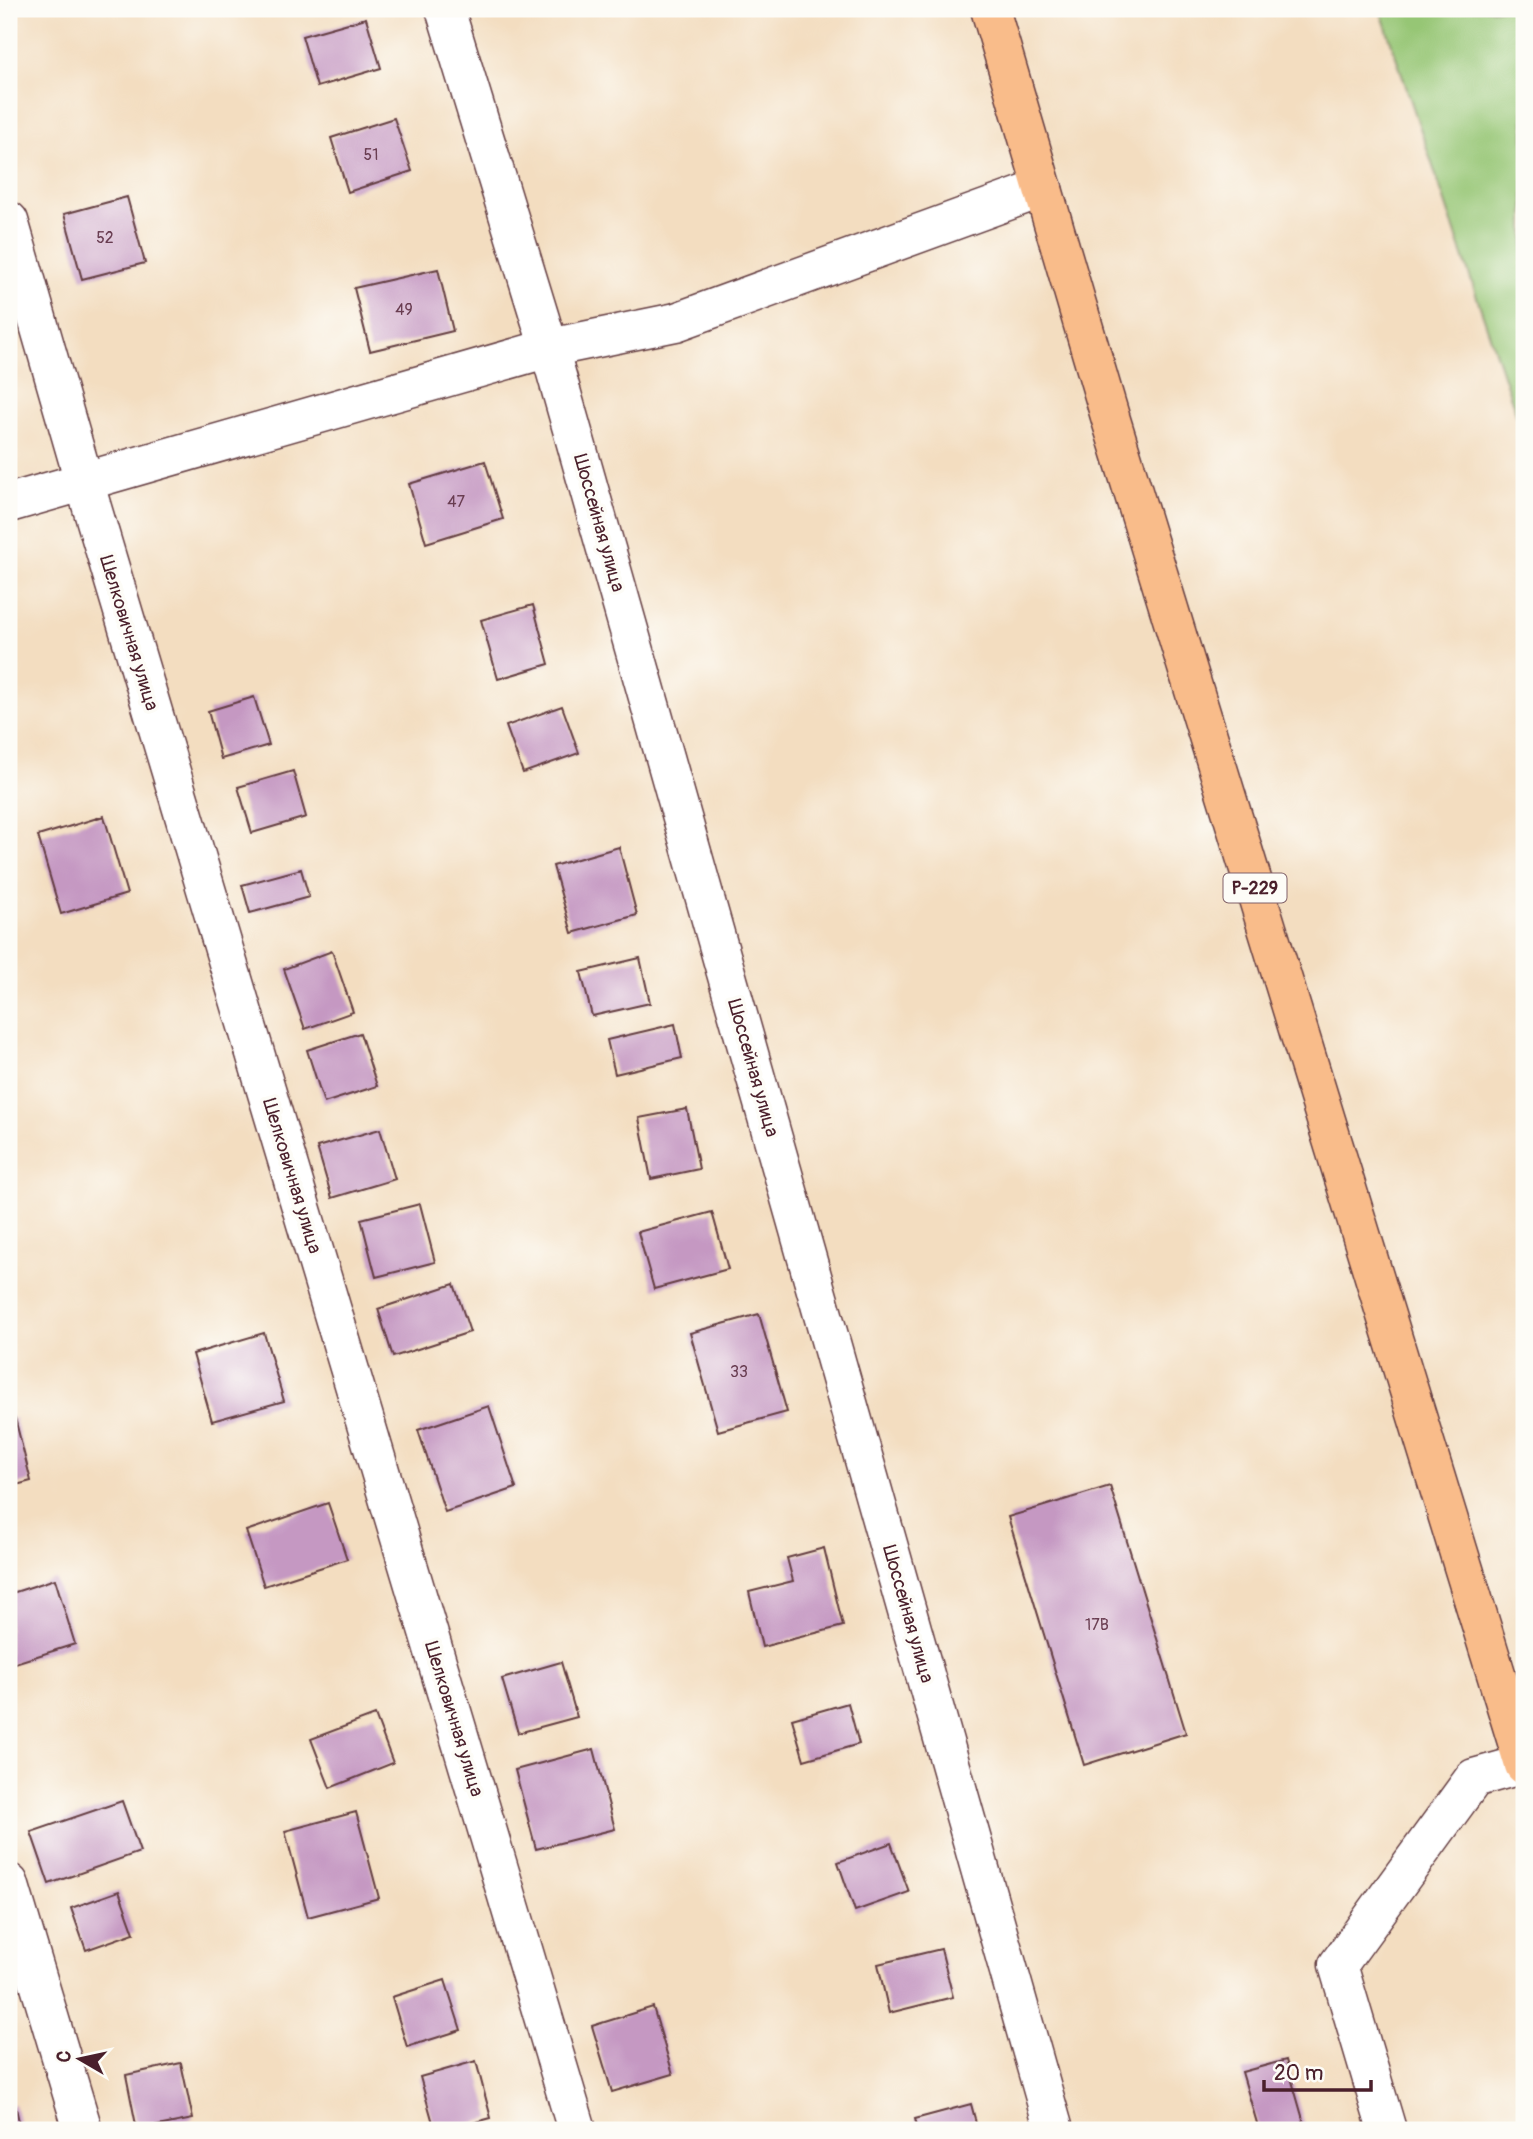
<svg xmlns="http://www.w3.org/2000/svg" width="1533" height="2139" font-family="Pangolin,sans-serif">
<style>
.green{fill:#96c675;stroke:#707250;stroke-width:2}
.building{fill:#c598c2}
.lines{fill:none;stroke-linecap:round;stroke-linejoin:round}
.minor-casing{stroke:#633c41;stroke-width:41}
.major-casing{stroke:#633c41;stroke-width:41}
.minor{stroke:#fff;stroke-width:38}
.major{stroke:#f9bc8a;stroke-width:38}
.labels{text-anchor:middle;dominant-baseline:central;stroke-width:7;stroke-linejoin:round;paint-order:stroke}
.number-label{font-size:16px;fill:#693d51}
.shield{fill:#fdfcf7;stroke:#806168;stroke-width:2}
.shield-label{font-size:18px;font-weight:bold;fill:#4a1f2b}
.street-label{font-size:19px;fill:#4a1f2b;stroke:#fdfcf7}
</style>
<rect width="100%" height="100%" fill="#fdfcf7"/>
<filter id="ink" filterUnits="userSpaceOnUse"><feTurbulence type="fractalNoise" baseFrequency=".0143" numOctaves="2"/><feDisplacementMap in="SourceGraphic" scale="14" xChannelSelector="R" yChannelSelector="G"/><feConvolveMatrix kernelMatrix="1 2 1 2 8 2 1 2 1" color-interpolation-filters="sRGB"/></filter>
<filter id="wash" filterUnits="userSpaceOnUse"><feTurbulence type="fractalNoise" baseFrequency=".00686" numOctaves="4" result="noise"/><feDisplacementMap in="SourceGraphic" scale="28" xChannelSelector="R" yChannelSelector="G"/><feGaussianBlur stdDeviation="1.57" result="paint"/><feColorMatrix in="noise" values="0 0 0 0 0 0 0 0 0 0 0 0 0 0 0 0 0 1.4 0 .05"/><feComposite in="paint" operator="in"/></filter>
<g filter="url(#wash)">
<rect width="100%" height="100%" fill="#f3ddc0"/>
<polygon class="green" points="1380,9 1524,9 1524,437"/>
<g id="blocks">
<g class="building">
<polygon points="366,18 381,68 317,87 302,36"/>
<polygon points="394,118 412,171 348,192 331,138"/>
<polygon points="127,197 145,263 82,279 64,214"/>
<polygon points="438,269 453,331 370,351 354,288"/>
<polygon points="485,461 503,519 426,543 409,484"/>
<polygon points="533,605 549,664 498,679 481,620"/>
<polygon points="254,697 269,745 221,759 208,711"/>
<polygon points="562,706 579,753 523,773 506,726"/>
<polygon points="293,771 306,817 252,833 238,787"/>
<polygon points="104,816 127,894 61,914 38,836"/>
<polygon points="619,847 637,915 572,933 553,866"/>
<polygon points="301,869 309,897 250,913 242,885"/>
<polygon points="332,951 353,1012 305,1029 284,969"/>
<polygon points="640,958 650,1003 592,1016 581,972"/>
<polygon points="675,1024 682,1058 615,1074 607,1040"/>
<polygon points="360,1033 377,1086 324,1103 307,1050"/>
<polygon points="687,1109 699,1169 651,1179 639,1118"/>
<polygon points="380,1129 395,1179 332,1198 317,1147"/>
<polygon points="420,1204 435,1262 376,1277 361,1219"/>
<polygon points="712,1212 728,1269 654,1289 638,1232"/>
<polygon points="454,1284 470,1332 393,1357 378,1309"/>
<polygon points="759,1314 787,1412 718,1431 690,1333"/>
<polygon points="264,1333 284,1401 212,1421 193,1354"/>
<polygon points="489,1406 516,1488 445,1512 418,1430"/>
<polygon points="15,1418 31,1481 9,1487 9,1420"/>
<polygon points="1110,1486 1186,1733 1084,1765 1008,1517"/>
<polygon points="328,1503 347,1559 264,1586 246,1531"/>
<polygon points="824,1548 843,1626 762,1647 749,1592 793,1581 787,1558"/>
<polygon points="55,1579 75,1644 9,1665 9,1594"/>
<polygon points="561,1662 577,1717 518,1733 502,1679"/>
<polygon points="848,1703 859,1744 804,1760 792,1719"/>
<polygon points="375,1715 393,1763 330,1788 311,1739"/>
<polygon points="594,1749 615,1829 536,1849 515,1770"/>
<polygon points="122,1801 140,1852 49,1884 31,1832"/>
<polygon points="356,1812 379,1898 308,1917 285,1831"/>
<polygon points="891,1843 909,1892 855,1911 838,1862"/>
<polygon points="119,1891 134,1933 86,1950 71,1908"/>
<polygon points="941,1949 953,1997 889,2013 878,1964"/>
<polygon points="445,1980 461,2030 407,2047 392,1997"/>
<polygon points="653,2007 673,2074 612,2092 592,2026"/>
<polygon points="1286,2060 1306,2130 1259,2130 1242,2072"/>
<polygon points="476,2061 491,2118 447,2130 435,2130 420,2077"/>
<polygon points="181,2063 193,2119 137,2130 126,2075"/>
<polygon points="15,2104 21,2130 9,2130 9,2106"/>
<polygon points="971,2104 978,2130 918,2130 915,2119"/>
</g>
</g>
</g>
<g filter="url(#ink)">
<use href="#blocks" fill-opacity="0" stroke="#633c41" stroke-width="2"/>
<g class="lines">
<g class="minor-casing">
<g id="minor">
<polyline points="445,9 549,348 1054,2130"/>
<polyline points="9,221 84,481 577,2130"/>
<polyline points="9,503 549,348 676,322 1043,188"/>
<polyline points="9,1883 83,2130"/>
<polyline points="1387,2130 1338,1965 1474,1778 1524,1764"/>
</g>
</g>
<g class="major-casing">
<polyline id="major" points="990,9 1111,420 1524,1765"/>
</g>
<use href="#minor" class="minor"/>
<use href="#major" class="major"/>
</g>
</g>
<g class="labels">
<g class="number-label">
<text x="371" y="155">51</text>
<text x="105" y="238">52</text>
<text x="404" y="310">49</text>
<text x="456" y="502">47</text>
<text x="739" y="1372">33</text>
<text x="1097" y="1625">17В</text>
</g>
<rect class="shield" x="1223.5" y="873.5" width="63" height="29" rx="5"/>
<g class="shield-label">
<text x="1255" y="888">Р-229</text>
</g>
<g class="street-label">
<text transform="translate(599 523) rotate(74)">Шоссейная улица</text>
<text transform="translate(129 633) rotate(73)">Шелковичная улица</text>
<text transform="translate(753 1068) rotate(74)">Шоссейная улица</text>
<text transform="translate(292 1176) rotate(73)">Шелковичная улица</text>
<text transform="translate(908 1614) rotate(74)">Шоссейная улица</text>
<text transform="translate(454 1719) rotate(73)">Шелковичная улица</text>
</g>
</g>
<rect width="1533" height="2139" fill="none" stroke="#fdfcf7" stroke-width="35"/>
<g transform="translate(80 2059) rotate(279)" stroke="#fdfcf7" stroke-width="5" paint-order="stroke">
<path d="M0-5L12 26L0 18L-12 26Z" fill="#4a1f2b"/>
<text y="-10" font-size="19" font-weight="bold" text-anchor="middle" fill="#4a1f2b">С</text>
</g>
<path d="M1264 2080v10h107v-10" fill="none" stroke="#4a1f2b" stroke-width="3.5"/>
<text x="1274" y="2080" font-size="21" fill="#4a1f2b" stroke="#fdfcf7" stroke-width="5" paint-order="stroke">20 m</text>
</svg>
